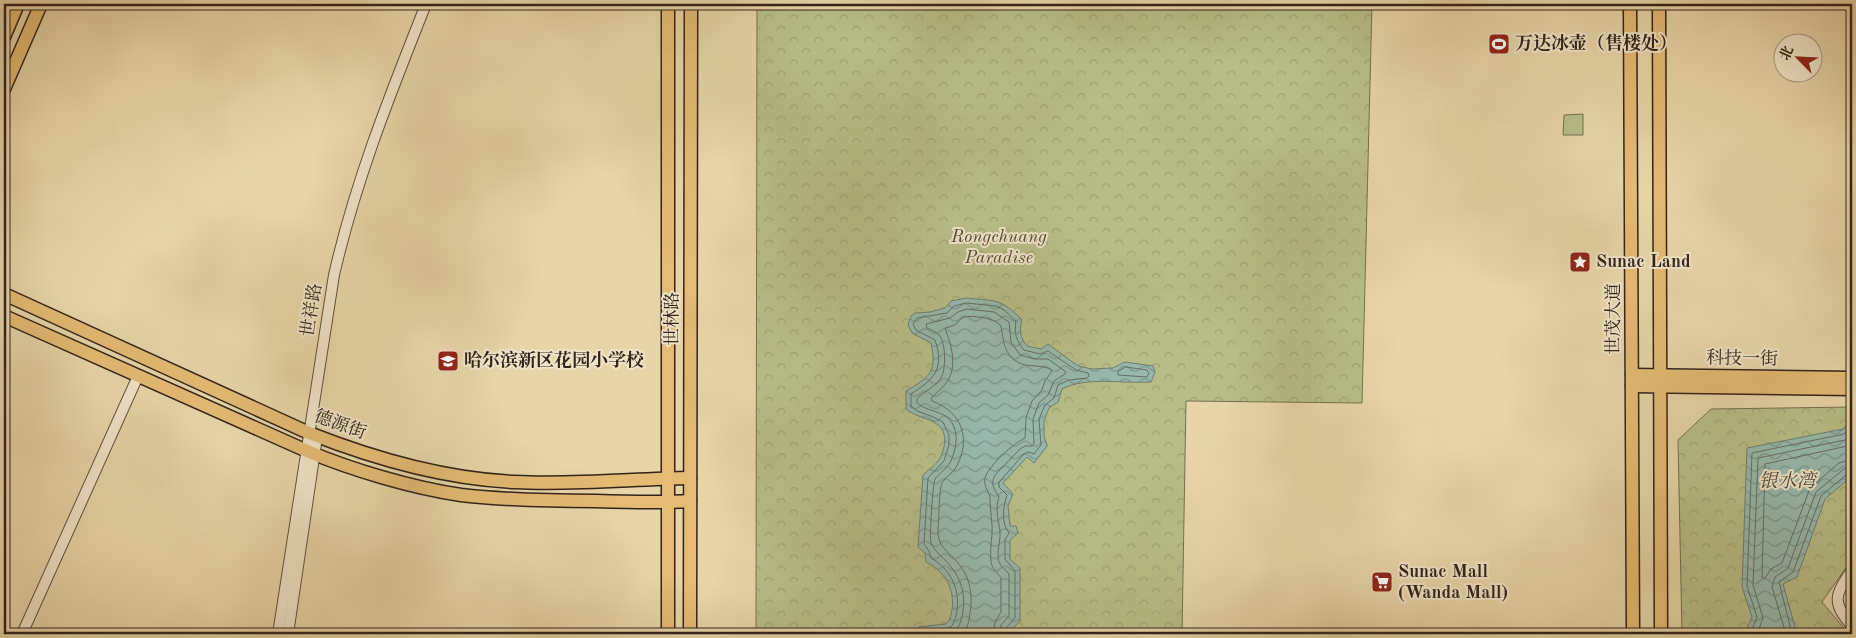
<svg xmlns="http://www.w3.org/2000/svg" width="1856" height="638" font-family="'Old Standard TT','Noto Serif SC',serif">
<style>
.park{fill:url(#park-crowns);stroke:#757050}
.garden{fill:#b7bd86;stroke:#757050}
.water{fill:url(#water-waves);stroke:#6f7d72}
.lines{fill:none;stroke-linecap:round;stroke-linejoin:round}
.shore{stroke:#656e64;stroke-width:1}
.minor-casing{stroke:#60503e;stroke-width:12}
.major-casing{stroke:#33241b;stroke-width:15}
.minor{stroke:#efe4c6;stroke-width:10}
.major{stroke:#e4ba74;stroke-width:12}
.labels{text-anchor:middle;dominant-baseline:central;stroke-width:4;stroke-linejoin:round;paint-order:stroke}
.poi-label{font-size:18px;font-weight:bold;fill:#33241b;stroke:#efe4c6;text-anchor:start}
.park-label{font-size:18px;font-style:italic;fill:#544a36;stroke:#efe4c6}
.street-label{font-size:18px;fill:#33241b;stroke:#efe4c6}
.water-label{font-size:19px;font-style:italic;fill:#4c493f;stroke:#efe4c6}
</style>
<defs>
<pattern id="park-crowns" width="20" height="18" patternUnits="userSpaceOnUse" patternTransform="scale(1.25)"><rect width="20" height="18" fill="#b7bd86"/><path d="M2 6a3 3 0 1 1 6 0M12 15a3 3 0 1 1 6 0" fill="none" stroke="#9ea273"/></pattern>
<pattern id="water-waves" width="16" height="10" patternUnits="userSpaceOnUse" patternTransform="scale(1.25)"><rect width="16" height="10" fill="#97b8ac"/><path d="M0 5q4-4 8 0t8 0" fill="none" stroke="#7c958b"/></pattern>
</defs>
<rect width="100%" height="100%" fill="#e7d5a7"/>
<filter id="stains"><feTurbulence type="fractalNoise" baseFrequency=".004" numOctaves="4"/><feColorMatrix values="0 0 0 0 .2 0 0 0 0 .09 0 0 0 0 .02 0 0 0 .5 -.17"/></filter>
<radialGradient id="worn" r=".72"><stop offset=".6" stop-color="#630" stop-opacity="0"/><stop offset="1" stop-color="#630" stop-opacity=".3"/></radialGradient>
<g class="park">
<polygon points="757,4 1372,4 1362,403 1186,401 1182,634 756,634"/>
<polygon points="1852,407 1852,559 1822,602 1849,634 1682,634 1678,440 1711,409"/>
</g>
<polygon class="garden" points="1583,114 1583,135 1563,135 1564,115"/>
<g class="water">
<path d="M966,298C995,301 1001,298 1022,320C1019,330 1020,337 1027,346L1041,349L1048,344L1078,366L1092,369L1113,368L1125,362L1153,366L1155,372L1151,382C1123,384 1087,376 1062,389L1058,402L1049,408L1044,421V436L1047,446L1034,463L1027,457L1003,483L1013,494L1008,506L1010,526H1016L1018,533L1010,540V559L1020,568V621L1012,629L1011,634H917L918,627L946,624C950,620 951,616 952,610C955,589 945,571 926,562L925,553L918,547L923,475C928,470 936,465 940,458C945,449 948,432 938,425C928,417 917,418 906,409V391C930,377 937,372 931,343L912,333L908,325L911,316L915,313L930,312L945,308L951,301Z"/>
<polygon points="1852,418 1852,476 1825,499 1797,577 1783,584 1797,634 1745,634 1752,617 1742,587 1747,448 1843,429"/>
</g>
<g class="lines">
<g class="shore">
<polygon points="1126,367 1147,370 1149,373 1147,377 1118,375 1118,372"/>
<polyline points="1852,445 1765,464 1762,578 1765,578 1771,569 1782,563 1810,488 1839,463 1852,459"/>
<path d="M922,634L924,632L950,628C955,622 956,617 957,610C960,588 950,569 931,558L929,551L924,544L928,478L944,461L949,445V435L943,422L931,416L917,411L911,406V394C934,379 945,369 935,340L916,330L913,324L917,318L947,313L954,306L966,303L996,306L1004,310L1016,321C1014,332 1016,341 1024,350L1040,354L1048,351L1076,370L1088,373L1089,376L1087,378L1069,380L1058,385L1054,398L1045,405L1039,419L1041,445L1034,454L1028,452L1024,454L999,482V487L1007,495C1003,507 1001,523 1009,533L1005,540V559L1015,571V618L1007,627V634"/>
<path d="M951,634C960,628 961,622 963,611C966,591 959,574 945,560C939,554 934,550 931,543C929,539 933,482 935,479C938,475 943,471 946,468C953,461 957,445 956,435C952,408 931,415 917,403V399C924,391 935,387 941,378C946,370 946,344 940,336C937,332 931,330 927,328L926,324L950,318L958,312L967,309L994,312L1009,322L1011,342L1020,355L1035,359H1048L1066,372L1065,374L1054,381L1048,395L1039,403L1033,419L1034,444L1032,446H1025L1020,449L995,475C990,484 994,489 999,497C995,508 998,519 1000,531C1001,539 996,553 999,562C1001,567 1006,570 1009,574V616L1001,625L1000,634"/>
<path d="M963,634C968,628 969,621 970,613C973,595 970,577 958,563C947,550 937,547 938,528C939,520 939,489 942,483C945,477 952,474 955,469C972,441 963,412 932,401L931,399C935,393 943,388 947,382C958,366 951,344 945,328C949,327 953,326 956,324C958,322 959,320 962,318C968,314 999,318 1001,327C1004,340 1003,352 1016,361C1026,369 1045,363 1052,371L1045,381L1042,390L1032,401L1026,418L1025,438C1014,443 989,465 985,478C983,488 991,493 990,500C990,511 993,524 992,535C991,543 990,553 991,562C992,569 998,573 1001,578V612L995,622L993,634"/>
<polyline points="1750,634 1757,617 1747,586 1752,453 1844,434 1852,426"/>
<polyline points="1757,634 1763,618 1753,585 1758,458 1845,440 1852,435"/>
<polyline points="1786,634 1772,587 1775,577 1788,568 1816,492 1844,469 1852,466"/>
<polyline points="1792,634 1779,582 1793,572 1821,496 1847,474 1852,473"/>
</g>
<g class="minor-casing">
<g id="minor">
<path d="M1852,570C1835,595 1831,602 1852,626"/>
<polyline points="22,634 138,376"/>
<path d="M278,634L334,275C356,179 390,95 426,4"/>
<polyline points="288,634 317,437"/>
</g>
</g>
<g class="major-casing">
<g id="major">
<polyline points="668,4 668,634"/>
<polyline points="1630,4 1633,634"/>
<polyline points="1659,4 1661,634"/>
<polyline points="4,37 18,4"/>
<polyline points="4,89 41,4"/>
<path d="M4,294L309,433C375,459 444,479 515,482C574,485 632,479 690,478"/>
<path d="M4,316L307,451C352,470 413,488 461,495C505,500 550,501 595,501C627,502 658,503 690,501"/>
<polyline points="1632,375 1852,378"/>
<polyline points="1632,386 1852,389"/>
<polyline points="690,634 691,4"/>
</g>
</g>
<use href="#minor" class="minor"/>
<use href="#major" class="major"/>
</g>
<defs>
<g id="stadium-square" transform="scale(1.125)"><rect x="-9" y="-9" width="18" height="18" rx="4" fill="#8f2418" stroke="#efe4c6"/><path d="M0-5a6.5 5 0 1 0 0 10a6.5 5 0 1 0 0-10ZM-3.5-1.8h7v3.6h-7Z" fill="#fff"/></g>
<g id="sight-square" transform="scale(1.125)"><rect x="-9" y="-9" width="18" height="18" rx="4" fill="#8f2418" stroke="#efe4c6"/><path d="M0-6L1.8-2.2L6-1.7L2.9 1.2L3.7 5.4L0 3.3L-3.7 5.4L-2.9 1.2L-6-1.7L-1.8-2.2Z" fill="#fff"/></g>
<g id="school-square" transform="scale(1.125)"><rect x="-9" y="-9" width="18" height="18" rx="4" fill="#8f2418" stroke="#efe4c6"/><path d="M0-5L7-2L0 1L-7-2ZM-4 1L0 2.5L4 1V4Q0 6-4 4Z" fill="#fff"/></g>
<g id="supermarket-square" transform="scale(1.125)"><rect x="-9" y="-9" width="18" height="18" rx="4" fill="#8f2418" stroke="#efe4c6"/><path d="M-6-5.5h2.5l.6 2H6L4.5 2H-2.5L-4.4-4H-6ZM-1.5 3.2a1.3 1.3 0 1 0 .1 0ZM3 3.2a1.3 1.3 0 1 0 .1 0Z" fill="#fff"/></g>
</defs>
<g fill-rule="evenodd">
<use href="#stadium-square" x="1499" y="44"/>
<use href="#sight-square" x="1580" y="262"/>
<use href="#school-square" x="448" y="361"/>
<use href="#supermarket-square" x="1382" y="582"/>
</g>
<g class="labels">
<g class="poi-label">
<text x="1515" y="44">万达冰壶（售楼处）</text>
<text x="1596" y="262">Sunac Land</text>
<text x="464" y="361">哈尔滨新区花园小学校</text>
<text x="1398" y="572">Sunac Mall<tspan x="1398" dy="21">(Wanda Mall)</tspan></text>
</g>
<g class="park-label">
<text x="999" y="237">Rongchuang<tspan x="999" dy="21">Paradise</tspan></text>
</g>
<g class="street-label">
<text transform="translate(312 310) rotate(-81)">世祥路</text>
<text transform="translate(673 319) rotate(-90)">世林路</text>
<text transform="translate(1614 319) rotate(-90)">世茂大道</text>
<text transform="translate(1742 359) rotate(1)">科技一街</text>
<text transform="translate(340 425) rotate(20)">德源街</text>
</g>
<g class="water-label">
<text x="1787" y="482">银水湾</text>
</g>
</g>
<rect width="1856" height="638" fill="none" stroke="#e7d5a7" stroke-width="20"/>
<rect x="5" y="5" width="1846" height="628" fill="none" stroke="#33241b" stroke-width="2.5"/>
<rect x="10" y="10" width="1836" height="618" fill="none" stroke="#33241b"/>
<g transform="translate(1798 58) rotate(294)"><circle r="24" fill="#efe4c6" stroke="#a49782"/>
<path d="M0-4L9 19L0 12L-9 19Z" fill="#8f2418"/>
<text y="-8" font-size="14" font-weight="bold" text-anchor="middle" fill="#33241b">北</text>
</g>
<rect width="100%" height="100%" filter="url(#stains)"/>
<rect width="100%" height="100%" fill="url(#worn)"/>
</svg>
